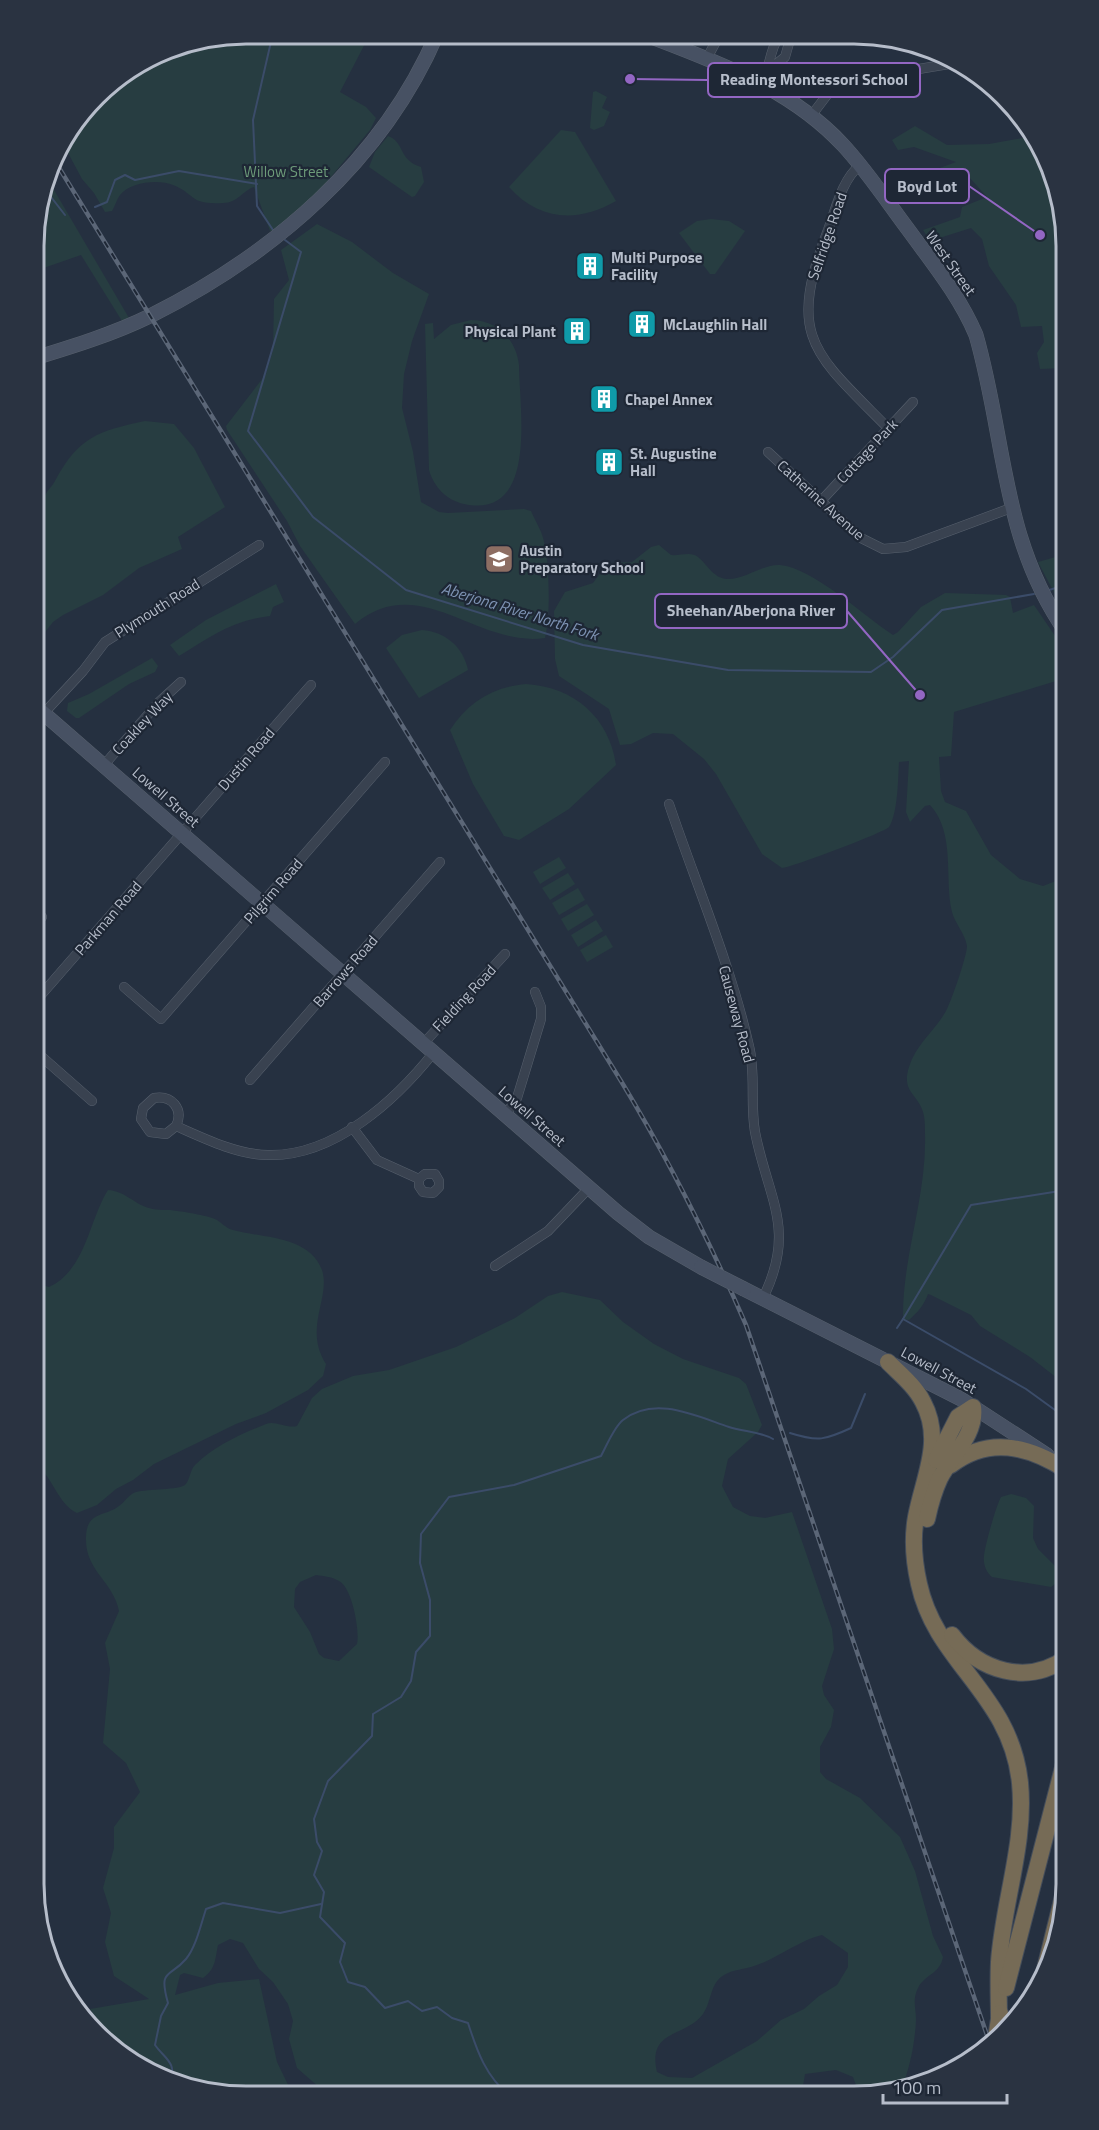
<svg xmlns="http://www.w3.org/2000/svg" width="1099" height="2130" font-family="'Titillium Web',sans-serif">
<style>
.green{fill:#273d41;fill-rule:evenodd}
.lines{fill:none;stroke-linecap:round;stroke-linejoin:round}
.stream{stroke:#3b4c69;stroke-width:2}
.street-casing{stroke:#57606d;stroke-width:10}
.secondary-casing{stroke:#57606d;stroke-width:15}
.highway-casing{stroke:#444d5a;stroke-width:18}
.street{stroke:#394250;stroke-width:9}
.secondary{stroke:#475163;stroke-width:14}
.highway{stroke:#766b56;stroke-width:16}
.rail-casing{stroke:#5b6677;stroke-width:4.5}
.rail{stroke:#1e2735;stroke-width:2;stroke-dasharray:7;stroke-linecap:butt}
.secondary-bridge-casing{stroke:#57606d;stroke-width:15;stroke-linecap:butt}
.secondary-bridge{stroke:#475163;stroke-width:14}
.labels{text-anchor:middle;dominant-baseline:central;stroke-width:4.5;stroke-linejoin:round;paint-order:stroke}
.park-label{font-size:15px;fill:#6d9b79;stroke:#1e2735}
.street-label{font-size:15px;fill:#b6bdca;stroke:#1e2735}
.poi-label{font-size:15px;font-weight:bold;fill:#b6bdca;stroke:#1e2735;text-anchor:start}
.water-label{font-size:16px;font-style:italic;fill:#7d92b2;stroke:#1e2735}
.rim{fill:none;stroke:#b6bdca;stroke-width:3}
.leader{fill:none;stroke:#9366c3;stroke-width:2}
.callout-dot{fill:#9366c3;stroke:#1e2735;stroke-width:2}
.callout{fill:#1e2735;stroke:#9366c3;stroke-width:2}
.callout-label{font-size:16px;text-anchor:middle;font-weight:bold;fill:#b6bdca}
</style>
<rect width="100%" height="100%" fill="#253040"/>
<g class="green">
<path d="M246,33L370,34L340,92L366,107L376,118L370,130L320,190L274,232L270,231L254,187C242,191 238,203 223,203C189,205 196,194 173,185C159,179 130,182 120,195C117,199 115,206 112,211L105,212L94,193L82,179L67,151L64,152L60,145L105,86L165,49Z"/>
<polygon points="596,91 607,97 602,108 610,112 604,126 594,130 590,128 593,92"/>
<polygon points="915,126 947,145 989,144 1028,137 1055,178 1066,246 1066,368 1040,369 1037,353 1044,342 1042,326 1021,327 1016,305 989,266 982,239 971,228 930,241 923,230 960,217 962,207 987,197 969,177 900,200 891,186 956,162 914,147 898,150 892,140"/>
<path d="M561,130L575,132L616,201C578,223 539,221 509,187Z"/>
<path d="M388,136C405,142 398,160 421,167L424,182L415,196L412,197L369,167L375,152Z"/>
<polygon points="47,178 129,318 122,321 81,255 35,271 35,218"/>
<polygon points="711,219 729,221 745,231 715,274 710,274 679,233 697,221"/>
<path d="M317,224L352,242L393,273L429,294L412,341L404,374L402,408L413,452L421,502L439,512L448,513L524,509L531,511C534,518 538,525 541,532C550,553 551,615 545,638C477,648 420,570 355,624L300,546L287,521L227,430L226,426L266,374L273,350L274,299L289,280L281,250Z"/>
<path d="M471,320C497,320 516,339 519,365C519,407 539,520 464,504C446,500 434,487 429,470L425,324L433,323L434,339L451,325Z"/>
<path d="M145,421L174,424L194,448L225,507L178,537L182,549L139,568L103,595L63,615L53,622L34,646V499L45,496C47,490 52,487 55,481C79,436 99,431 145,421Z"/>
<path d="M659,545L671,555C680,556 691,551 698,557C707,564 713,578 727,579C745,580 762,564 780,565C813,568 864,616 893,635L898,632L921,607L945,593L1006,595L1010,597L1013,613L1034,605L1066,652V678L954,712L951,756L939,757L941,791L945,802L966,811L991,855L1020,879L1043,886L1066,877V1385L1030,1357L980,1326L971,1315L931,1295L928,1294C924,1305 918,1312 909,1320L903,1319C902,1256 927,1197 925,1134C925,1127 925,1118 923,1112C918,1094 901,1092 909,1067C916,1044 935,1031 946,1011C951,1002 967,956 967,946C965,933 955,924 952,912C944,879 956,833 930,805L925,806L910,822L906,812L909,761L899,762C898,779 898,813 889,827C885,832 793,867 782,868L762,854L716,774L704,759L673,734L653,733L631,744L620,745L609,709L559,676L555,659L554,611L565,592L593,583L608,563L632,562L651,547Z"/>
<polygon points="1066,554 1066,596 1057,598 1038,562"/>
<path d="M276,584L284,602L273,607L270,616C233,620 210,637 179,656L170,645L206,620Z"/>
<path d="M422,630C446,632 463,647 468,670L419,698L386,648L402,635Z"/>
<polygon points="152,658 158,666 155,672 129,684 79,718 76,718 67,711 68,703 89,694"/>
<path d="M526,684C575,687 609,718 616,765L569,809L519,840L504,836L473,784L450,730C468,702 493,687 526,684Z"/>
<polygon points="559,857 566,868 540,884 533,872"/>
<polygon points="568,873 575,884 550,900 542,888"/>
<polygon points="578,888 585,900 559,915 552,903"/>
<polygon points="587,904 594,915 568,931 561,919"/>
<polygon points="596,920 603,931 578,947 571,935"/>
<polygon points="606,935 613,947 587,962 580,950"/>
<path d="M108,1190C125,1191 134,1204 149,1208C158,1211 168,1209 177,1211C186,1212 210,1216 217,1220C223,1224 226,1228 233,1230C260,1238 309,1235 322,1270C331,1298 303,1328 326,1364L323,1376L308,1390L266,1413L236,1424L154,1464L133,1480L116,1489L97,1505L77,1513C57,1504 53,1475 33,1462L34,1283L49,1287C86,1270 89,1220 108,1190Z"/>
<path d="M562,1292L600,1300L623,1322L654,1344L683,1359L739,1378L746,1384L762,1425L758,1432L728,1459L722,1486L733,1507L750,1516L765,1518L792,1512L832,1629L834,1649L822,1686L824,1695L834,1710L831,1727L820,1747V1772L826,1779L860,1798L900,1837L915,1871L933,1936L943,1957C940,1974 925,1974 918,1988C912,2000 916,2008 916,2020C915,2042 910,2069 901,2089L860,2096L853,2077L836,2070L805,2074L803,2086L809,2097L328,2095L297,2068L289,2039L293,2021L288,2004L273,1982L259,1969L243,1943L230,1939L218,1945C215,1959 216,1969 203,1978L184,1973L180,1975L175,1995L218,1983L259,1979L277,2062L293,2095H218L164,2081L115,2050L90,2009L149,1999L114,1976L105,1942L111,1913L103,1888L114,1848V1827L140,1792L126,1763L103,1743L110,1669L105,1643L119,1611C114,1582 85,1571 86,1538C86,1511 105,1517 119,1506C125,1502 129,1494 136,1492C148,1489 179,1490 185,1485C190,1480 190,1470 195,1465C214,1446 241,1434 266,1424C275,1420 287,1429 297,1426L312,1398L322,1389L353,1376L389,1370L456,1347L515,1318L548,1296ZM316,1575C323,1576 333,1577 339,1581C352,1587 360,1631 357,1644L339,1661L324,1658L319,1654L310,1632L294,1607L295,1589L300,1582ZM822,1935L848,1953V1967L837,1985L819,1996L804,2009L781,2020L757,2041L692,2078L668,2077L657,2072C647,2029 685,2038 703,2014C711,2003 710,1986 721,1977C730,1970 740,1970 751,1967C776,1960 797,1941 822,1935Z"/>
<path d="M1011,1494L1026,1498L1034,1506L1033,1538L1038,1549L1057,1568L1055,1584L1051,1587L992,1577C986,1572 983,1564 984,1556C985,1545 996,1506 1001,1497Z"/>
</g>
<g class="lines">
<g class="stream">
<polyline points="44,188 65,215"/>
<polyline points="95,207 107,202 115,180 125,175 135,180 179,171 257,184"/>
<polyline points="273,230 257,206 253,120 273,33"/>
<polyline points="285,240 301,252 248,431 313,517 406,590 583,645 728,670 871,672 893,657 942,610 1034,594"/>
<polyline points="1049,590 1066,585"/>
<polyline points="903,1319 971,1205 1066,1190"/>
<polyline points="897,1328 903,1319 1026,1389 1066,1418"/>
<path d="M790,1433C818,1442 825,1440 851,1428L865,1394"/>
<path d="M170,2082C178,2063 164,2058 155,2045L161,2016L168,2003C158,1968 170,1978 186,1959C196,1947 201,1924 206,1909L223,1903L280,1913L321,1904"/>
<path d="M510,2096C486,2077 477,2051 468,2023L452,2018L437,2007L422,2011L408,2001L385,2008L365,1987L348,1982L340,1962L345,1943L320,1917L324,1892L314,1875L322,1851L317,1842L314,1819L328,1781L372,1736L373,1714L401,1697L411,1681L416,1652L430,1636V1600L420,1563L421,1534L449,1497L514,1485L601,1456C607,1445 614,1427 623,1420C655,1395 696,1416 729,1427C744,1432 759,1431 773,1439"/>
</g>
<g class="street-casing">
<g id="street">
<polyline points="707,58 719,36"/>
<polyline points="769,70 785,57 791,36"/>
<path d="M762,84C770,68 769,51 779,36"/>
<polyline points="811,116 830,91 846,81 949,64"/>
<path d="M860,165C842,180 836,208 828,230C786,338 814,353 888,428"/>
<polyline points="768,452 861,538 883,549 906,547 1011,508"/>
<polyline points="821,501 913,402"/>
<polyline points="44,713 83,671 105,642 259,545"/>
<polyline points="104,765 159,702 181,682"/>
<path d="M669,804C696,884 730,963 749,1046C756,1074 750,1103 755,1132C768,1199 797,1229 763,1298"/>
<polyline points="34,909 42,917"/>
<polyline points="124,987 161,1019 385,762"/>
<polyline points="34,1003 311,685"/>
<polyline points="424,1043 505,954"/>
<polyline points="34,1050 92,1101"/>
<polyline points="250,1080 440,862"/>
<polyline points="506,1114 517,1098 541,1019 541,1007 535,992"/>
<path d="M176,1126L166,1134L150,1132L141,1119L143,1108L154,1098C172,1095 184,1109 176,1126C203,1138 238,1155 268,1155C334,1157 396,1100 434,1052"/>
<polyline points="352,1127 377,1160 419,1179 419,1186 423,1192 433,1193 439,1187 439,1181 435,1174 425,1174 419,1179"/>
<polyline points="495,1266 548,1231 589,1188"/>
<polyline points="42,1939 51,1963"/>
</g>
</g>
<g class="secondary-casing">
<g id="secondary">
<path d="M646,35C717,62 790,88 843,145C868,172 888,203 910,232C934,265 960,297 976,335C1006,439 1001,539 1066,632"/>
<path d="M35,358C74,346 113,334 150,316C272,255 382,162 437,34"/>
<polyline points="34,705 618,1213 649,1237 701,1267"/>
<polyline points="744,1289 961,1399 1047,1455"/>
</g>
</g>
<g class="highway-casing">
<g id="highway">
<path d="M888,1362C900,1374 915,1386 923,1402C944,1441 923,1478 916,1517C912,1539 914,1562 919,1584C936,1663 1011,1694 1020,1783C1026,1842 1003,1903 999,1962C998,1982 999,2002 999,2021"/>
<path d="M951,1465C989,1436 1028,1446 1066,1470"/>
<path d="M927,1519C930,1505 934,1491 940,1478C951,1457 977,1433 973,1407L958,1417L936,1460"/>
<path d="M952,1635C979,1671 1027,1686 1066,1658"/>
<polyline points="1043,1977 1066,1884"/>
<polyline points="1006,1988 1066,1756"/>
<polyline points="996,2038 1000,2013"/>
</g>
</g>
<use href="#street" class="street"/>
<use href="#secondary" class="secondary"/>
<use href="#highway" class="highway"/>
<g class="rail-casing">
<path id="rail" d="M53,158L621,1081C669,1160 709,1240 746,1325L990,2044"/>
</g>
<use href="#rail" class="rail"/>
<g class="secondary-bridge-casing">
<polyline id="secondary-bridge" points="701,1267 744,1289"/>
</g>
<use href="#secondary-bridge" class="secondary-bridge"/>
</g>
<defs>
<g id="building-square" transform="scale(1.5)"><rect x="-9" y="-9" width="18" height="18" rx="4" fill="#0f9aa8" stroke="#1e2735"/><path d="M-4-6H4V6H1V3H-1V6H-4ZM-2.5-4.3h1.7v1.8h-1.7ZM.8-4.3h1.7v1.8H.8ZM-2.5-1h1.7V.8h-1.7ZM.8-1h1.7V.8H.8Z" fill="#fff"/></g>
<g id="school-square" transform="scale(1.5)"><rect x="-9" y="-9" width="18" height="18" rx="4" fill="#8d6e63" stroke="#1e2735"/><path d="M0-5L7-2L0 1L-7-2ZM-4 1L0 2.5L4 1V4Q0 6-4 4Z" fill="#fff"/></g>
</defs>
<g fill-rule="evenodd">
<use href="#building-square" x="590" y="266"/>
<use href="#building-square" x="642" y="324"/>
<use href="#building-square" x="577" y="331"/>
<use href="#building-square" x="604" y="399"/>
<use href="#building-square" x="609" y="462"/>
<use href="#school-square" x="499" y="559"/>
</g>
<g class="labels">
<g class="park-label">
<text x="286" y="171">Willow Street</text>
</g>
<g class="street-label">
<text transform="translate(827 236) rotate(-71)">Selfridge Road</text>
<text transform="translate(951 263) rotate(55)">West Street</text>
<text transform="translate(867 451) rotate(-47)">Cottage Park</text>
<text transform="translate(821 500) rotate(42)">Catherine Avenue</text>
<text transform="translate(157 608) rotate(-32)">Plymouth Road</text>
<text transform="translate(142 723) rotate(-47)">Coakley Way</text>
<text transform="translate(246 759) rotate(-49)">Dustin Road</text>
<text transform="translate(166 797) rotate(41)">Lowell Street</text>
<text transform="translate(273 891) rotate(-49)">Pilgrim Road</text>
<text transform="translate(108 918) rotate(-49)">Parkman Road</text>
<text transform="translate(345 971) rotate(-49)">Barrows Road</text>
<text transform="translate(464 998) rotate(-47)">Fielding Road</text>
<text transform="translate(737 1014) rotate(75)">Causeway Road</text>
<text transform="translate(532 1116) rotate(41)">Lowell Street</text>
<text transform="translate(939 1370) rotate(28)">Lowell Street</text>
</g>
<g class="poi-label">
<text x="611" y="257">Multi Purpose<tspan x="611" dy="17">Facility</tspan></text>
<text x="663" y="324">McLaughlin Hall</text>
<text x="556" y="331" text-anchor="end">Physical Plant</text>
<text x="625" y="399">Chapel Annex</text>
<text x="630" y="453">St. Augustine<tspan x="630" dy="17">Hall</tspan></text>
<text x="520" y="550">Austin<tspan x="520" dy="17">Preparatory School</tspan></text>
</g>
<g class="water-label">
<text transform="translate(520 611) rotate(17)">Aberjona River North Fork</text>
</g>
</g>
<path d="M0 0H1099V2130H0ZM246 44H854A202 202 0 0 1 1056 246V1884A202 202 0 0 1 854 2086H246A202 202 0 0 1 44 1884V246A202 202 0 0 1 246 44Z" fill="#2a3341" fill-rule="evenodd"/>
<path class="rim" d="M246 44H854A202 202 0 0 1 1056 246V1884A202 202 0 0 1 854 2086H246A202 202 0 0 1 44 1884V246A202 202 0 0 1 246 44Z"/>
<path class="leader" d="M630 79L708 80M1040 235L969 186M920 695L847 611"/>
<g class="callout-dot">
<circle cx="630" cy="79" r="6"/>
<circle cx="1040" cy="235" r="6"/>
<circle cx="920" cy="695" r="6"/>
</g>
<g class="callout">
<rect x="708" y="63" width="212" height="34" rx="6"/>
<rect x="885" y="169" width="84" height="34" rx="6"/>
<rect x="655" y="594" width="192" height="34" rx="6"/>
</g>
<g class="callout-label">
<text x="814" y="85">Reading Montessori School</text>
<text x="927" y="192">Boyd Lot</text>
<text x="751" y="616">Sheehan/Aberjona River</text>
</g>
<path d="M883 2094v9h124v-9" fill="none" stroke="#b6bdca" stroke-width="3"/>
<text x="892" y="2094" font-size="18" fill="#b6bdca" stroke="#1e2735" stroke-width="4.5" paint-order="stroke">100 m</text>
</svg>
